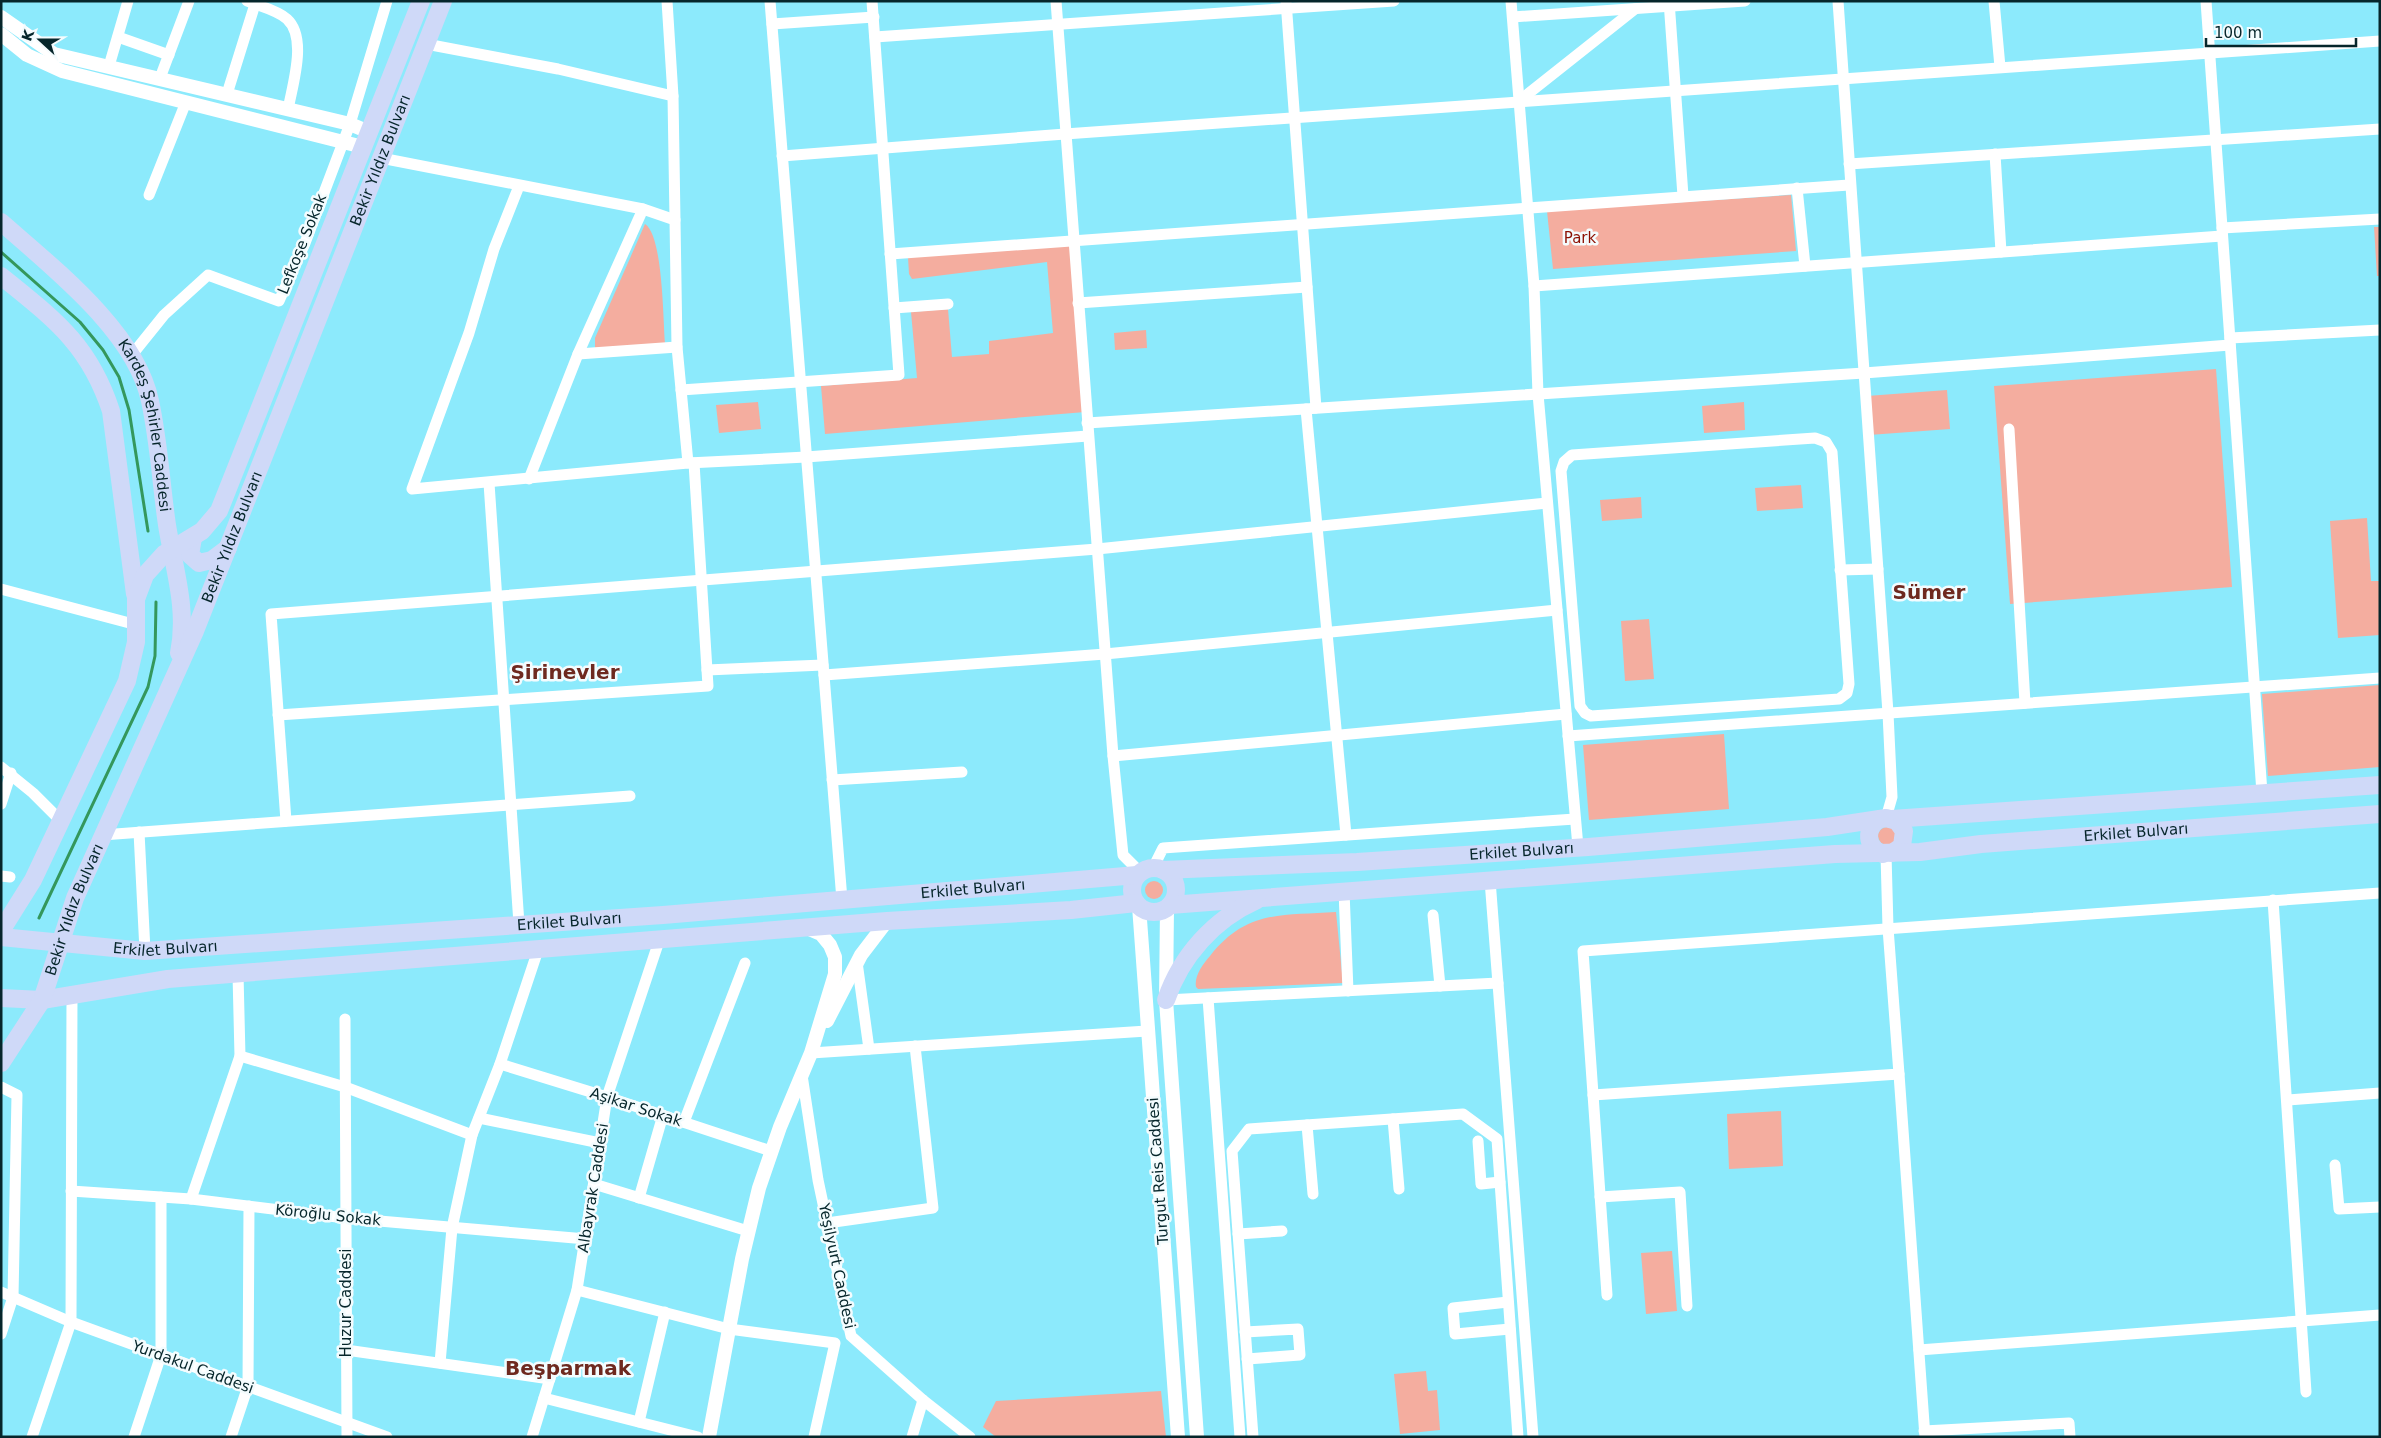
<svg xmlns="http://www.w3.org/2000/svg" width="2381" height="1438" font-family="'DejaVu Sans',sans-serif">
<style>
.green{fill:#f4ad9f}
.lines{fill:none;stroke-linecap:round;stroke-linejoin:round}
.stream{stroke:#34975c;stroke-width:3}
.minor{stroke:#fff;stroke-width:11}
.tertiary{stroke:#fff;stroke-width:14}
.primary{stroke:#cfd9f8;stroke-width:18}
.labels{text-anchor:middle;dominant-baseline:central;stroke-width:5;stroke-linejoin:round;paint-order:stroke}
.street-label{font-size:15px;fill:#06262b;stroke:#f4fcfe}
.park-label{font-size:15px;fill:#8c1003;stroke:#f4fcfe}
.district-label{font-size:20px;font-weight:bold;fill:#6e291f;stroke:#f4fcfe}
</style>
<rect width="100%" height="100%" fill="#8ceafc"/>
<g class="green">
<polygon points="1791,195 1796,251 1553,269 1547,211"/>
<path d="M645,224C663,235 663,320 665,343L595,350V338Z"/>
<polygon points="2374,227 2380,227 2380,276 2377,276"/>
<polygon points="1072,244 1085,412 825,434 821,386 917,378 911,312 948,309 952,357 989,354 989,341 1053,333 1047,262 912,279 909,274 908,257"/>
<polygon points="1146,330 1147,348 1115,350 1114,333"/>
<polygon points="2216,369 2232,587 2010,604 1994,386"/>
<polygon points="1947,390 1950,429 1869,435 1867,396"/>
<polygon points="758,402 761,429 719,433 716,405"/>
<polygon points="1744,402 1745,430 1704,433 1702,406"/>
<polygon points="1801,485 1803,508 1757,511 1755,488"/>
<polygon points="1641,497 1642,518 1602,521 1600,500"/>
<polygon points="2367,518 2371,581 2380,581 2380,635 2338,638 2330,521"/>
<polygon points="1649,619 1654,679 1625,681 1621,621"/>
<polygon points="2380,685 2380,767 2268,776 2262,694"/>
<polygon points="1724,734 1729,809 1589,820 1583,745"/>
<circle cx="1887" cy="836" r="9"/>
<circle cx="1154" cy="890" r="9"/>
<path d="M1336,912L1343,983L1198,989L1196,987C1194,976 1203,964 1210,956C1247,909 1282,916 1336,912Z"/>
<polygon points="1781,1111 1783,1166 1729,1169 1727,1114"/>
<polygon points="1672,1251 1677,1311 1646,1314 1641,1253"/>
<polygon points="1426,1371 1428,1391 1437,1390 1440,1430 1400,1434 1394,1374"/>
<polygon points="1161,1391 1166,1437 996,1437 983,1427 996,1401"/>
</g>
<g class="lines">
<g class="stream">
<polyline points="1,252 80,322 103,350 119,377 129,410 148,531"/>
<polyline points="39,918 148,687 155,656 156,602"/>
</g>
<g class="minor">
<path d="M247,1C259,6 277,10 287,19C308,38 292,86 288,110"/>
<polyline points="770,1 842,900"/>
<polyline points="1056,1 1113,756 1123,855 1140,872"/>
<polyline points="1286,1 1316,408"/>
<polyline points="1511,1 1534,286 1538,394 1578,847"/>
<polyline points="1669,1 1683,196"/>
<polyline points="1838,1 1888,713 1892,797 1886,818"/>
<polyline points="1994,1 2000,67"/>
<polyline points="2206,1 2262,793"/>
<polyline points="1513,17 1745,1"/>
<polyline points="772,24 874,17"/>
<polyline points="118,37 169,55"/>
<polyline points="875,37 1394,1"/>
<polyline points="426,44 558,69 673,96 667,1"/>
<polyline points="109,66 128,1"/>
<polyline points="160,78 189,1"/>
<polyline points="227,94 256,1"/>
<polyline points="673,96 675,220"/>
<polyline points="1519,101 1635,9"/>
<polyline points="1995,154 2001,252"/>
<polyline points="782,156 1065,134 2380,41"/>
<polyline points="381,158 643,209 675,220 677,347 688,463"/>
<polyline points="1849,164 2380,129"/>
<polyline points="519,186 494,249 469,333 412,489 688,463 806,457 1088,436"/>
<polyline points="1797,188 1805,266"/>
<polyline points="149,195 186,102"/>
<polyline points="2222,228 2380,219"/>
<polyline points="890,254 1849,185"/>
<polyline points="1534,286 2222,236"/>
<polyline points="1078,303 1307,287"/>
<polyline points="894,308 948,304"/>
<polyline points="2230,338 2380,330"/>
<polyline points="578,354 677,347"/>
<polyline points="131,356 164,315 208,275 279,301 305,243 350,124 387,1"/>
<polyline points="681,390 899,375 872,1"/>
<polyline points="1306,409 1346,835"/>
<polyline points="1087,423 1864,373 2230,345"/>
<polyline points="2009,429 2025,703"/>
<polygon points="1815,438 1826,442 1832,452 1849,684 1847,693 1839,699 1591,716 1585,713 1580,706 1561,471 1564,462 1572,455"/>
<polyline points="529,479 578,354 643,209"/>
<polyline points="489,483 519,924"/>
<polyline points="1840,570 1878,569"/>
<polyline points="1,589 137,625"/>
<polyline points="707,670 823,665"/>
<polyline points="824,675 1105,654 1557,610"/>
<polyline points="278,715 708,686 694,463"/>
<polyline points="1568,736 2380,678"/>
<polyline points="1113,756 1566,714"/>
<polyline points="1,767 33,793 61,821"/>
<polyline points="832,780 962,772"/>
<polyline points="1,804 11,773"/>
<polyline points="286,821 271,614 1097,549 1547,503"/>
<polyline points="139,832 145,951"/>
<polyline points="102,835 630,796"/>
<polyline points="1153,868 1163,848 1575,819"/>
<polyline points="1,876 10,877"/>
<polyline points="1490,880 1533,1437"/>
<polyline points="1344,891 1348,991"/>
<polyline points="2273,900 2306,1392"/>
<polyline points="1433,915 1440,986"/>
<polyline points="857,962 869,1049"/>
<polyline points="1208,998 1240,1437"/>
<polyline points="1166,1000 1498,983"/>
<polyline points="345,1019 347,1437"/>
<polyline points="811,1053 1147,1031"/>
<polyline points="240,1056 345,1087 472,1135"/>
<polyline points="500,1064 607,1097 771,1151"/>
<polyline points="1899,1074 1925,1437"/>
<polyline points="802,1075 818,1180 851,1336 923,1400 970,1437"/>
<polyline points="1,1087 17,1095 13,1297 1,1334"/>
<polyline points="1593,1095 1899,1074 1888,928 1886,854"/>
<polyline points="2288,1100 2380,1093"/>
<polyline points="479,1118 600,1143"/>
<polyline points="1393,1119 1399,1189"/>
<polyline points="684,1122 745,963"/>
<polyline points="1307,1125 1313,1194"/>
<polyline points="1478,1141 1481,1184 1500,1182"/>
<polyline points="2335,1165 2339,1209 2380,1207"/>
<polyline points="594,1184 748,1231"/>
<polyline points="71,1191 191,1199 345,1218 586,1239"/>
<polyline points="1600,1197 1680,1192 1687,1306"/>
<polyline points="639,1198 663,1115"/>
<polyline points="191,1199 240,1056 238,974"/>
<polyline points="827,1223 933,1208 915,1046"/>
<polyline points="1238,1234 1282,1231"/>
<polyline points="577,1290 729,1329 835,1343 814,1437"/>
<polyline points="1,1292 71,1322 387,1437"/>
<polyline points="1607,1295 1583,951 2380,893"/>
<polyline points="1508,1302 1453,1308 1455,1334 1510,1329"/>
<polyline points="1245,1332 1298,1329 1300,1355 1247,1359"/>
<polyline points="346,1350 550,1379"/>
<polyline points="1919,1350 2380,1315"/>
<polyline points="440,1363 452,1228 472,1135 500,1064 538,950"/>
<polyline points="544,1398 698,1437"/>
<polyline points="639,1422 665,1312"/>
<polyline points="1924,1431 2069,1423 2070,1437"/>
<polyline points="32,1437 71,1322 72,995"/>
<polyline points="134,1437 161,1355 161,1197"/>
<polyline points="231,1437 248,1386 249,1206"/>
<polyline points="532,1437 577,1290 607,1097 659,941"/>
<polyline points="912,1437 923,1400"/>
<polyline points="1253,1437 1232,1151 1249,1129 1463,1114 1497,1139 1518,1437"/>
</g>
<g class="tertiary">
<polyline points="1,17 54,54 350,124 369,132"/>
<polyline points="1,34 27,55 62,71 363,147"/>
<polyline points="1139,906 1178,1437"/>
<polyline points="1167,907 1166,1000 1197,1437"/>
<polyline points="827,1021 861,955 887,921"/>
<polyline points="709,1437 742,1259 759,1188 780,1127 811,1053 835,974 835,957 830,945 821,934 807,928"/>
</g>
<g class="primary">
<path id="s1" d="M1,222C52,267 136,332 150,401C159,442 161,484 167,525C174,569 188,609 179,653"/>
<path d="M1,276C54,319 89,344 111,411L135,594"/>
<polyline points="193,538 190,555 199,563 212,560 228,548"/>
<path d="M1880,819C1864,828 1866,848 1883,854"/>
<polyline points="1892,819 2380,785"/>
<circle cx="1154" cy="890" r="22"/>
<path id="s2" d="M1163,870L1357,862L1588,847L1827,827L1886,818L1897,821L1904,831L1902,846L1892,853"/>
<path id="s3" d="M1170,905L1835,854L1920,852L1981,844L2380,814"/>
<polyline points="1,931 33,880 127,681 136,642 136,599 145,575 164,554 202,531 219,511 421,1"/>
<path id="s4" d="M1,937L145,951L663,915L1137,875"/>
<polyline points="1,998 42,1000 168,979 887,921 1071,910 1136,903"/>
<path d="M1166,1000C1181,956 1214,919 1257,900"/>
<path id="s5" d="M1,1063L42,1000L75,898L195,631L443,1"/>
</g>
</g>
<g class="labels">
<g class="street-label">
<text stroke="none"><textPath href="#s5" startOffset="981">Bekir Yıldız Bulvarı</textPath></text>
<text transform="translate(302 244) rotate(-68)">Lefkoşe Sokak</text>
<text stroke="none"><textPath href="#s1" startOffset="259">Kardeş Şehirler Caddesi</textPath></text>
<text stroke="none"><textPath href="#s5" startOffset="576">Bekir Yıldız Bulvarı</textPath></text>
<text stroke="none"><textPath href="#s3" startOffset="969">Erkilet Bulvarı</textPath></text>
<text stroke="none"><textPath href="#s2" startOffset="359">Erkilet Bulvarı</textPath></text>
<text stroke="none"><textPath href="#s4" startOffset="975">Erkilet Bulvarı</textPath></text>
<text stroke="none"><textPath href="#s5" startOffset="171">Bekir Yıldız Bulvarı</textPath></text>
<text stroke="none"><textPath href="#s4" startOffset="570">Erkilet Bulvarı</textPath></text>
<text stroke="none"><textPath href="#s4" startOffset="165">Erkilet Bulvarı</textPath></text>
<text transform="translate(636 1107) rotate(18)">Aşikar Sokak</text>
<text transform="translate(1158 1171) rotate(-94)">Turgut Reis Caddesi</text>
<text transform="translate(593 1188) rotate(-81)">Albayrak Caddesi</text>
<text transform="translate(328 1215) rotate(6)">Köroğlu Sokak</text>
<text transform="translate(837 1266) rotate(78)">Yeşilyurt Caddesi</text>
<text transform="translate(346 1303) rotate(-90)">Huzur Caddesi</text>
<text transform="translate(193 1367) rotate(20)">Yurdakul Caddesi</text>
</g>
<g class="park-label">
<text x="1580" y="238">Park</text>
</g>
<g class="district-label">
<text x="1929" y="592">Sümer</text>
<text x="565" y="672">Şirinevler</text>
<text x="568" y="1368">Beşparmak</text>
</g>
</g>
<rect width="2381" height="1438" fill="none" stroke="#06262b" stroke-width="5"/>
<g transform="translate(40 40) rotate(291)" stroke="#f4fcfe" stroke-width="4" paint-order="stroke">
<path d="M0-4L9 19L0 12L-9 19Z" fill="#06262b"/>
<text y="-8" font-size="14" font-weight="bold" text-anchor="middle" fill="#06262b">K</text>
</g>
<path d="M2206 38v8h150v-8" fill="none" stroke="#06262b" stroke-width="2.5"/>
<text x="2214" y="38" font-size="15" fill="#06262b" stroke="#f4fcfe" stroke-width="4" paint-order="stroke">100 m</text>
</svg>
